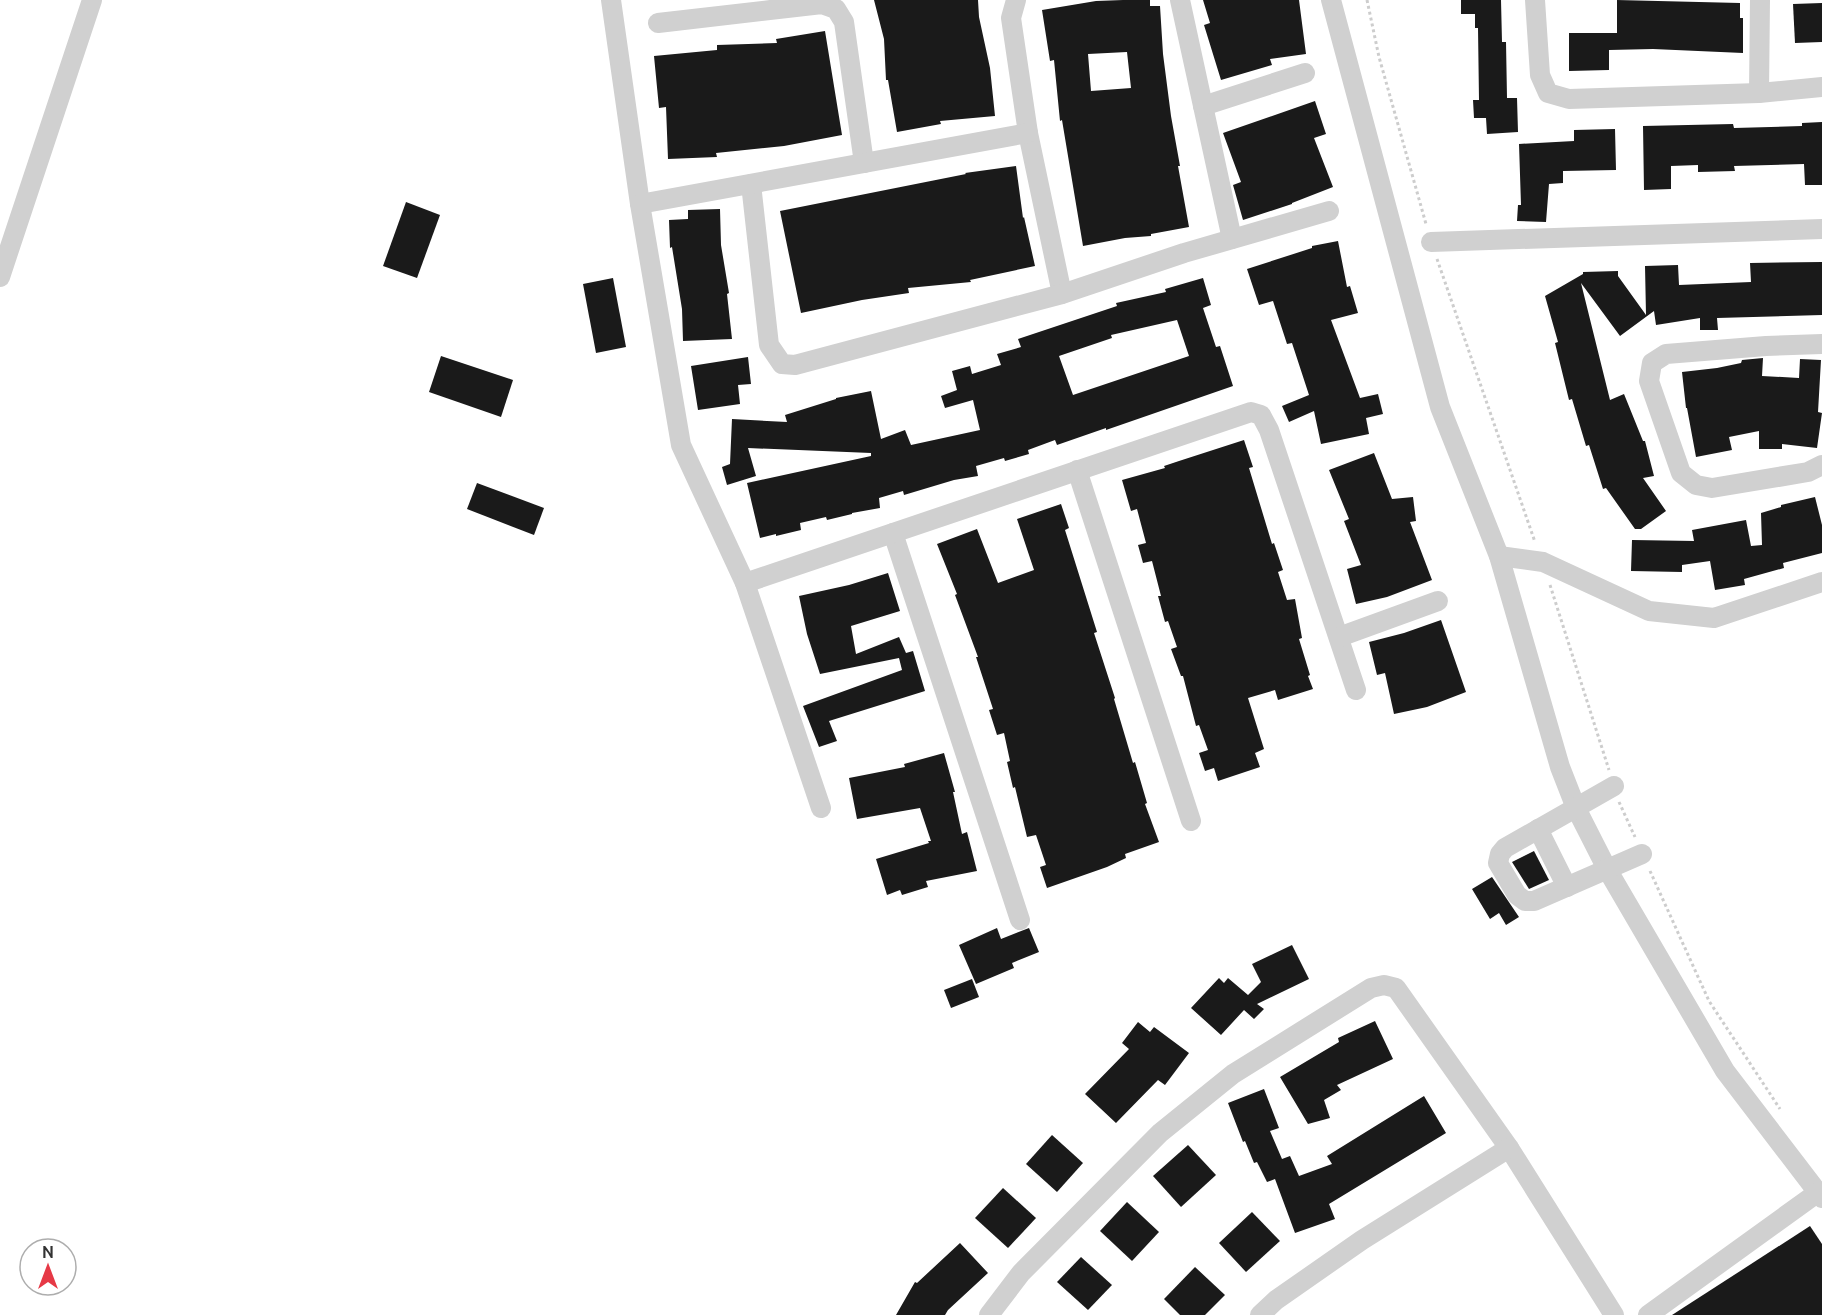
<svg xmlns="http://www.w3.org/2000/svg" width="1822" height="1315" font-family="Ubuntu,sans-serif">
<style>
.building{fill:#1a1a1a;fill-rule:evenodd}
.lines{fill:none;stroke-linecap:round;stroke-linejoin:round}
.path{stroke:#cdcdcd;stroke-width:3;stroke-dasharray:3 3;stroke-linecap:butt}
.minor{stroke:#d0d0d0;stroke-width:20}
</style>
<rect width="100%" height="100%" fill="#fff"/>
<g class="building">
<polygon points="874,0 978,0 979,17 990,68 995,116 940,121 941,124 897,132 888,80 886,80 884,39"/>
<path d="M1123,0H1150V6H1160L1163,54L1171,116L1180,166H1178L1189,227L1151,234V236L1125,238L1083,246L1062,120L1060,121L1054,60L1050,61L1042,10L1096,1ZM1127,52L1131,88L1091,91L1088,54Z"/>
<polygon points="1203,0 1299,0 1306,54 1270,59 1272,65 1221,80 1204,25 1210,23"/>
<polygon points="1461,0 1501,0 1502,42 1506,42 1507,98 1517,98 1518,132 1487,134 1486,118 1474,118 1473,100 1479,100 1478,28 1475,28 1475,14 1461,14"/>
<polygon points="1617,0 1740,3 1740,18 1743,18 1743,53 1653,49 1609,50 1609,70 1569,71 1569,33 1617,33"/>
<polygon points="1822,3 1822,42 1795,43 1793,4"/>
<polygon points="825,31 842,135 784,146 716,153 717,157 668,159 666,107 659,108 654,56 717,50 717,45 777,43 776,39"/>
<polygon points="1315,101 1326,134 1314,138 1333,187 1292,203 1292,204 1243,220 1233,185 1241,182 1223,133"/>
<polygon points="1822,122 1822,185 1805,185 1804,164 1734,166 1735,171 1698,172 1698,165 1671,166 1671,189 1644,190 1643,126 1733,124 1734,128 1802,126 1802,123"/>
<polygon points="1615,129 1616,170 1563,171 1563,183 1549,184 1546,222 1517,221 1518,205 1521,205 1519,144 1574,141 1574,130"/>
<polygon points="1016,166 1023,218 1024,217 1035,266 970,280 971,282 908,288 909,293 862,300 801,313 780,211 966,174 965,173"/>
<polygon points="406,202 440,215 417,278 383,266"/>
<polygon points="720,209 721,245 729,293 727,294 732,339 683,341 682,309 672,247 670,248 669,220 688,219 688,210"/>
<polygon points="1338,241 1347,287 1350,286 1358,313 1331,320 1360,398 1378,394 1383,414 1366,418 1369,434 1321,444 1314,411 1289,422 1282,406 1309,395 1292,343 1287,344 1273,301 1259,305 1247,269 1312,248 1312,246"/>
<polygon points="1822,262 1822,315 1717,318 1718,330 1700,330 1700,318 1656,325 1654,311 1620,336 1581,283 1610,400 1624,394 1643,441 1645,441 1654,476 1643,478 1666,511 1641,529 1635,529 1606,488 1603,489 1589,445 1586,446 1572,399 1569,400 1555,343 1558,342 1545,296 1583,274 1583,272 1618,271 1618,276 1646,315 1645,266 1678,265 1679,285 1751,282 1750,263"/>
<polygon points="613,278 626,347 596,353 583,284"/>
<path d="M1203,278L1211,305L1203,308L1216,347L1220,346L1233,386L1106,430V428L1057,445L1055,440L1028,450L1029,454L1005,461L1004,458L976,466L978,476L954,480L904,495L903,491L879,498L880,508L852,513V514L827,520L826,517L800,523L801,530L776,536V534L760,538L747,483L871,456V453L748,448L756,476L727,485L722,467L730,464L732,419L787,422L785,415L836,399V398L871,391L881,439L905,430L911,445L980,430L973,400L945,408L941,396L957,390L952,371L970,366L972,374L1001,365L997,354L1021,347L1018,339L1117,306L1116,303L1166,292L1165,289ZM1177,320L1189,356L1073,395L1059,356L1112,338L1111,335Z"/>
<polygon points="441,356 513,380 501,417 429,392"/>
<polygon points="748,357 751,384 738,385 740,404 698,410 691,366"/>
<polygon points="1763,358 1762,376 1799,378 1800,359 1821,360 1818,412 1822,413 1817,448 1782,444 1782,449 1759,449 1759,431 1729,437 1732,450 1696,457 1687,408 1686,408 1682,372 1717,368 1741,363 1742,360"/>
<polygon points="1244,440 1253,467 1249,468 1272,544 1274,543 1283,570 1278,572 1287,600 1295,599 1302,638 1299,639 1310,675 1308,676 1313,689 1278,700 1275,690 1248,698 1264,749 1255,753 1260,767 1218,781 1214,768 1205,771 1199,753 1208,750 1199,725 1196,726 1183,676 1181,676 1171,649 1177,647 1168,621 1165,622 1158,596 1161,596 1152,561 1143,563 1138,545 1146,543 1137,509 1131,511 1122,480 1165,468 1164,466 1179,461"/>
<polygon points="1374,453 1392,499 1413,497 1416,521 1410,522 1432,580 1387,597 1356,604 1347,569 1361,565 1344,521 1349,519 1329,470"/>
<polygon points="477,483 544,508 534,535 467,509"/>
<polygon points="1815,497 1822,525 1822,553 1783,563 1784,568 1744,579 1745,585 1715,590 1710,561 1682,565 1682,572 1631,571 1632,540 1694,541 1692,530 1746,520 1751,546 1762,545 1761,513 1781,507 1781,505"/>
<polygon points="1061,504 1069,528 1065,530 1097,632 1094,633 1115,698 1114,699 1133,763 1135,762 1147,803 1145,804 1159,842 1125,854 1126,858 1107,867 1047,888 1040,867 1046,865 1036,835 1027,837 1015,787 1013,788 1007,762 1010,761 1004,733 997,735 989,710 993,709 976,657 978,657 955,595 957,594 937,544 977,529 998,583 1034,570 1017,519"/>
<polygon points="888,573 900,611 851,626 856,654 899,637 906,653 913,651 925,691 829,721 837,741 819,747 803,706 902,670 899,658 820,674 807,634 799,596 849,585"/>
<polygon points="1441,620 1466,692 1427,707 1394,714 1385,673 1377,675 1369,642 1404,633"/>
<polygon points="944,753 955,792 953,792 962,834 967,832 977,871 926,881 928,887 902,895 900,890 887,895 876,859 929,843 928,841 931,841 920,808 857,819 849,778 905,767 904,764"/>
<polygon points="1534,851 1549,880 1529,889 1512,862"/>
<polygon points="1492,877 1519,917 1506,925 1499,913 1490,919 1472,889"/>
<polygon points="997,928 1001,939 1029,928 1039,952 1012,963 1014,968 976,984 959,945"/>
<polygon points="1292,945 1309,979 1257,1004 1264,1009 1254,1019 1244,1010 1221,1035 1191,1008 1219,978 1224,983 1228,978 1248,995 1261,982 1252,964"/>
<polygon points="972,979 979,997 951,1008 944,990"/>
<polygon points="1375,1021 1393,1059 1337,1085 1341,1090 1324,1100 1330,1118 1308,1124 1280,1077 1339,1042 1338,1038"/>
<polygon points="1138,1022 1150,1032 1154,1027 1189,1053 1165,1085 1158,1080 1116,1123 1085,1094 1129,1049 1122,1043"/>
<polygon points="1264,1089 1279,1128 1270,1131 1282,1159 1290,1156 1299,1176 1332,1164 1327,1156 1424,1096 1446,1133 1329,1204 1335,1219 1295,1233 1275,1179 1267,1182 1257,1162 1254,1163 1245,1141 1243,1142 1228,1103"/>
<polygon points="1052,1135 1083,1163 1057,1192 1026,1164"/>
<polygon points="1188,1145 1216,1175 1181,1207 1153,1176"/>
<polygon points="1003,1188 1036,1218 1008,1248 975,1218"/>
<polygon points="1127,1202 1159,1232 1132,1261 1100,1231"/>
<polygon points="1252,1212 1280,1241 1246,1272 1219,1243"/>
<polygon points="1810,1226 1822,1244 1822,1315 1672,1315"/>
<polygon points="960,1243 988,1273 948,1310 945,1315 896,1315 915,1282 917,1283"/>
<polygon points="1081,1257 1112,1285 1088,1310 1057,1282"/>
<polygon points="1195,1267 1225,1295 1205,1315 1180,1315 1164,1299"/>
</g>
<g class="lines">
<g class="path">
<polyline points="1367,0 1379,57 1426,224"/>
<polyline points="1437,259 1535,542"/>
<polyline points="1550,585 1609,770"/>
<polyline points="1619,802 1635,837"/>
<polyline points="1650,871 1709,1001 1780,1109"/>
</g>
<g class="minor">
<polyline points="611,0 640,204 681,445 745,583 821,808"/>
<polyline points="1016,0 1011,18 1028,133 1062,294"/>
<polyline points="1180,0 1232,239"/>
<polyline points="1331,0 1440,407 1499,556 1560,767 1576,808 1607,869 1725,1071 1822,1198"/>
<polyline points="1535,0 1540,75 1548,93 1569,99 1759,93 1822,87"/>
<polyline points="658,23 822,4 836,9 844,22 864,163"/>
<polyline points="1759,93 1760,0"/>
<polyline points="1203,106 1305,73"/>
<polyline points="751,184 769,345 782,364 795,365 1062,294 1184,253 1329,211"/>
<polyline points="640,204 1028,133"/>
<polyline points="1431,242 1822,229"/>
<polyline points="0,277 92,0"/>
<polyline points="1822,344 1766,346 1666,354 1652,363 1649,381 1681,473 1696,485 1712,488 1808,472 1822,465"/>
<polyline points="1077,470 1191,821"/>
<polyline points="893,533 1020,920"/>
<polyline points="1499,556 1543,562 1649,611 1714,618 1822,582"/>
<polyline points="745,583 1251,412 1261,415 1269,430 1356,690"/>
<polyline points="1339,637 1438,601"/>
<polyline points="1614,786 1505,848 1500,854 1498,863 1517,895 1525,901 1534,901 1642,854"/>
<polyline points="1538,829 1567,887"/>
<polyline points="989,1315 1021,1273 1160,1133 1233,1074 1371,988 1384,985 1396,988 1509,1148 1614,1315"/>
<polyline points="1260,1315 1276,1300 1362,1240 1509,1148"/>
<polyline points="1648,1315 1817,1193"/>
</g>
</g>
<g transform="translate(48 1267)"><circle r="28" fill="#ffffff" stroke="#adadad" stroke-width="1.5"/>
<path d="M0-4.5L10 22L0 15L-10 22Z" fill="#e63946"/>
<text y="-9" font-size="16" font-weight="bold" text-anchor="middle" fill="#333333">N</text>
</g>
</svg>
